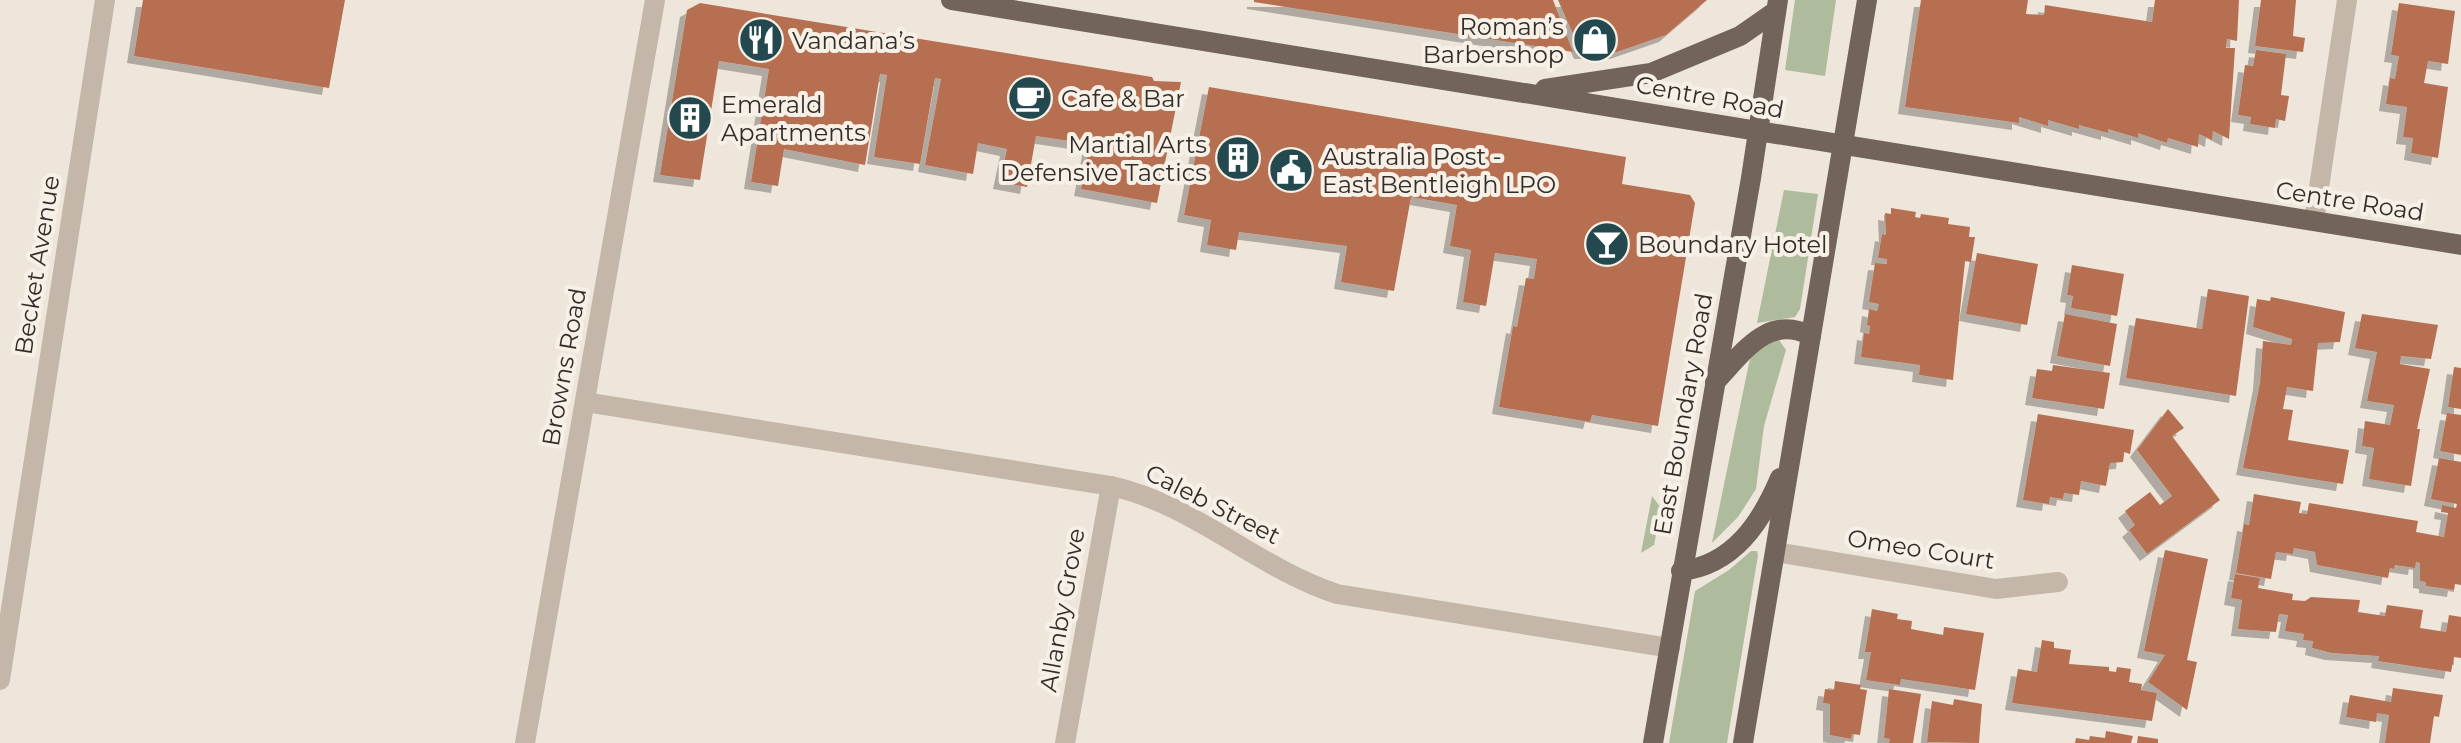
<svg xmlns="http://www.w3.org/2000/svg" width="2461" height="743" font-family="Montserrat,sans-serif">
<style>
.green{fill:#afbb9d}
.building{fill:#b67051;filter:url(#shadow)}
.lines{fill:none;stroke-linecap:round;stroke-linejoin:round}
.minor{stroke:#c4b7a9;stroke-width:20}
.major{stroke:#73645b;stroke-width:20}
.labels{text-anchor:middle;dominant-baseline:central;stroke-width:8;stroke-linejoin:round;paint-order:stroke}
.poi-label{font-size:24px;fill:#332c28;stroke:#f6f0e7;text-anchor:start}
.street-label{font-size:24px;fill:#332c28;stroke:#f6f0e7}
</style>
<defs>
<filter id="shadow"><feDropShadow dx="-7" dy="7" stdDeviation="0" flood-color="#0004"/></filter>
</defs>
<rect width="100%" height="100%" fill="#eee6db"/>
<g class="green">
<polygon points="1795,0 1836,0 1825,76 1785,70"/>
<polygon points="1784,190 1818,194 1800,309 1795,317 1757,323"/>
<polygon points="1770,340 1779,340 1786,350 1764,426 1756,489 1738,517 1712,543 1749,363 1754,348"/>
<polygon points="1652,496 1661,508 1654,545 1641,553"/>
<polygon points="1751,551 1757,551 1758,555 1727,743 1669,743 1695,591 1729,570"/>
</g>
<g class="building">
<polygon points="143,0 345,0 329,88 134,56"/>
<polygon points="1254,0 1553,0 1573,52 1254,2"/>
<polygon points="1558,0 1707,0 1666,35 1617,52 1581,52"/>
<polygon points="1921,0 2028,0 2026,14 2044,15 2045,5 2152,22 2155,0 2239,0 2237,41 2227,39 2226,48 2235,48 2229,139 2213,131 2212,140 2199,134 2198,147 2168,138 2167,143 2138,133 2138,138 2108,129 2108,133 2079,125 2079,129 2048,120 2048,126 2019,117 2019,123 1905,107"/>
<polygon points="2261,0 2296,0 2293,36 2305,38 2303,52 2255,46"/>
<polygon points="700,3 1152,77 1154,81 1181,82 1157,203 1081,189 1090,144 1036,136 1027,187 1000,182 1007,149 978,143 973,174 925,165 941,79 935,78 920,164 874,157 887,75 880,74 865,165 784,149 778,186 751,182 769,69 719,61 700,180 660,175 687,10"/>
<polygon points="2399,3 2455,11 2448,64 2428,61 2424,83 2448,87 2438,158 2411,153 2413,138 2403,137 2407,107 2386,104 2390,78 2395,79 2399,56 2391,55"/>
<polygon points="2256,50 2286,54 2281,95 2289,96 2285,121 2276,119 2275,128 2250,124 2251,117 2238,115 2245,65 2253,66"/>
<polygon points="1209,87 1626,157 1622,184 1690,195 1695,203 1658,426 1592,415 1590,422 1499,407 1513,326 1517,327 1526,278 1534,279 1537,259 1495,253 1486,306 1463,302 1471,250 1450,246 1457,205 1411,197 1394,291 1341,282 1347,246 1239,232 1236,250 1207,245 1211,220 1184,215"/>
<polygon points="1891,208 1916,212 1915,217 1920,218 1921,214 1949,218 1948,224 1970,227 1969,237 1975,237 1971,262 1965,261 1953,380 1919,375 1920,365 1861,357 1864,333 1869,334 1870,326 1867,325 1869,309 1877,311 1879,304 1869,302 1875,263 1887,264 1887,259 1878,258 1882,234 1886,235 1885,213 1891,214"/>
<polygon points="1977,253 2038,264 2027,325 1966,314"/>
<polygon points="2072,265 2124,274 2117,316 2071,308 2073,296 2067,295"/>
<polygon points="2208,289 2249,296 2236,396 2126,378 2136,318 2202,329"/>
<polygon points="2271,297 2345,312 2340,342 2318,343 2313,391 2287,387 2283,409 2293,410 2288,440 2349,450 2343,484 2243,468 2260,383 2263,341 2291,345 2292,339 2253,327 2257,299 2270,301"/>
<polygon points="2065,314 2117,324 2110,366 2057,356"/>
<polygon points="2362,314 2438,325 2431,359 2401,356 2400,364 2430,369 2417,429 2420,429 2411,486 2369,479 2374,448 2362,446 2365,421 2390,425 2394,405 2367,401 2377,352 2355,348"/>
<polygon points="2053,365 2110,373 2104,409 2032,398 2037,369 2052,371"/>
<polygon points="2454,367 2461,368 2461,409 2448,407"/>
<polygon points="2168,409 2184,428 2172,436 2220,500 2147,554 2129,530 2135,525 2125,511 2150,492 2160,505 2172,496 2137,450"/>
<polygon points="2447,413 2461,415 2461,455 2440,451"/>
<polygon points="2038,414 2134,430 2130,454 2124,452 2123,462 2110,463 2106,486 2081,481 2079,495 2064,493 2063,499 2050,497 2049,504 2023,500"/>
<polygon points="2439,458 2461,462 2461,585 2455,584 2454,590 2426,586 2426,582 2420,581 2420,563 2416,562 2415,568 2395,565 2394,569 2390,568 2388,578 2317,565 2315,552 2294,548 2293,554 2276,552 2271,579 2236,573 2244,524 2249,525 2254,494 2301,502 2299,513 2307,514 2309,503 2418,521 2416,532 2444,537 2448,513 2441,512 2442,505 2456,508 2457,504 2431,499"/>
<polygon points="2165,550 2208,559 2187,660 2197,662 2187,710 2148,682 2165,655 2144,651"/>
<polygon points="2235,574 2260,578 2258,588 2293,594 2292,600 2305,601 2311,597 2360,600 2358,612 2385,616 2387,605 2423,610 2420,628 2446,632 2449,615 2461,617 2461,658 2454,657 2451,672 2378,661 2379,656 2332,653 2312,648 2313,641 2303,640 2304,634 2285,631 2288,615 2279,614 2276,632 2238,629 2242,600 2231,598"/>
<polygon points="1872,609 1898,614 1897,619 1912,621 1911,629 1943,635 1944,627 1984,633 1975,690 1901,679 1900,685 1866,680 1871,652 1865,652"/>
<polygon points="2042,640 2054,642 2054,648 2071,650 2069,664 2109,667 2109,671 2116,672 2117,667 2131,669 2129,682 2142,684 2141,690 2157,693 2152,721 2012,703 2018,669 2037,672"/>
<polygon points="1835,681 1861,685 1860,689 1867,690 1860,735 1852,734 1851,739 1830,735 1830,704 1823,703 1825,689 1834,690"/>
<polygon points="2393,688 2443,695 2439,717 2434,716 2430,743 2385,743 2389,715 2377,713 2376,722 2346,717 2350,695 2391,702"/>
<polygon points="1889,689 1921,694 1913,743 1889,743 1890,739 1884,738"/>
<polygon points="1954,699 1982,704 1979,743 1927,742 1932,701 1953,705"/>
<polygon points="2106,731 2133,736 2131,743 2075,743 2076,738 2089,740 2090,736 2105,738"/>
<polygon points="2138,736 2158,739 2158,743 2137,743"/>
</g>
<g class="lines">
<g class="minor">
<polyline points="2314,221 2347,0"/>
<path d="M585,402L1111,486C1194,504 1257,568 1337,594L1670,648"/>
<polyline points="1776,552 1996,589 2058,582"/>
<polyline points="0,680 105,0"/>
<polyline points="525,743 655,0"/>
<polyline points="1065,743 1111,486"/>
</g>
<g class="major">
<polyline points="951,0 2461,245"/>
<polyline points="1545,89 1651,73 1740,36 1776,11"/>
<path d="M1715,382C1743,353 1768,313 1811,336"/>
<path d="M1681,571C1733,565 1761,523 1780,478"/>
<polyline points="1653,743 1751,178 1778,0"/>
<polyline points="1743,743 1867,0"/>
</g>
</g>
<defs>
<g id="restaurant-disc" transform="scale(2.3)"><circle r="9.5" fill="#23494f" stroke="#f6f0e7"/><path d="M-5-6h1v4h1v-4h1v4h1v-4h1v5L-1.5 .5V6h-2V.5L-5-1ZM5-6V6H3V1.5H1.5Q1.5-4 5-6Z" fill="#fff"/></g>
<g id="shop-disc" transform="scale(2.3)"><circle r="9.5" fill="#23494f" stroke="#f6f0e7"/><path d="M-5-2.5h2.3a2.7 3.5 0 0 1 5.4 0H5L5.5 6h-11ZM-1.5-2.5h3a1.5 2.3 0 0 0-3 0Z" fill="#fff"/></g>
<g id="cafe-disc" transform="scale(2.3)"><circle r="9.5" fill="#23494f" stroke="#f6f0e7"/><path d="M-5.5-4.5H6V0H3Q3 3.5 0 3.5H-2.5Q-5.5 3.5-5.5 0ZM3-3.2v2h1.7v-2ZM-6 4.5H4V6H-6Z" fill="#fff"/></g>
<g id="building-disc" transform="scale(2.3)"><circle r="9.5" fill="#23494f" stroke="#f6f0e7"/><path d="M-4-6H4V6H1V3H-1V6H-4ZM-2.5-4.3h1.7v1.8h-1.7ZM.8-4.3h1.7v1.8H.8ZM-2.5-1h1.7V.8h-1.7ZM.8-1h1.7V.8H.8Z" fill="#fff"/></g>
<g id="civic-disc" transform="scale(2.3)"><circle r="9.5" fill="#23494f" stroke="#f6f0e7"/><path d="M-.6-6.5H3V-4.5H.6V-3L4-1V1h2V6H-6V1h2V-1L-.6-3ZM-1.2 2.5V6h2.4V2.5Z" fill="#fff"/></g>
<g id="bar-disc" transform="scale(2.3)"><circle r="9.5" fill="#23494f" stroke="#f6f0e7"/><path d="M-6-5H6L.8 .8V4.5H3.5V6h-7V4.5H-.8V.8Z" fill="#fff"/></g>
</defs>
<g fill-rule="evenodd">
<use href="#restaurant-disc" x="761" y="40"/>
<use href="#shop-disc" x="1595" y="40"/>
<use href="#cafe-disc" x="1030" y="98"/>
<use href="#building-disc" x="690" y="118"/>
<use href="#building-disc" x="1238" y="158"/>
<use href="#civic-disc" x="1291" y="170"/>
<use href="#bar-disc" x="1607" y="244"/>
</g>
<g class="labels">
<g class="poi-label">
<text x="1564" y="26" text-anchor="end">Roman’s<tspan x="1564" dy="28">Barbershop</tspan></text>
<text x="792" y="40">Vandana’s</text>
<text x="1061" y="98">Cafe &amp; Bar</text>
<text x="721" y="104">Emerald<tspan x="721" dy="28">Apartments</tspan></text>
<text x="1207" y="144" text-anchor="end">Martial Arts<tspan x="1207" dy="28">Defensive Tactics</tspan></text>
<text x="1322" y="156">Australia Post -<tspan x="1322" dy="28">East Bentleigh LPO</tspan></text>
<text x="1638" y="244">Boundary Hotel</text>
</g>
<g class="street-label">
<text transform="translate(1710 97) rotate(10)">Centre Road</text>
<text transform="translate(2350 201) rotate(9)">Centre Road</text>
<text transform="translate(37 265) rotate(-81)">Becket Avenue</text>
<text transform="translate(564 367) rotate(-80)">Browns Road</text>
<text transform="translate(1683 414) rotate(-80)">East Boundary Road</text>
<text transform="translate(1213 504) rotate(27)">Caleb Street</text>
<text transform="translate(1921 549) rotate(9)">Omeo Court</text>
<text transform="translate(1062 610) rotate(-80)">Allanby Grove</text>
</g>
</g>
</svg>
